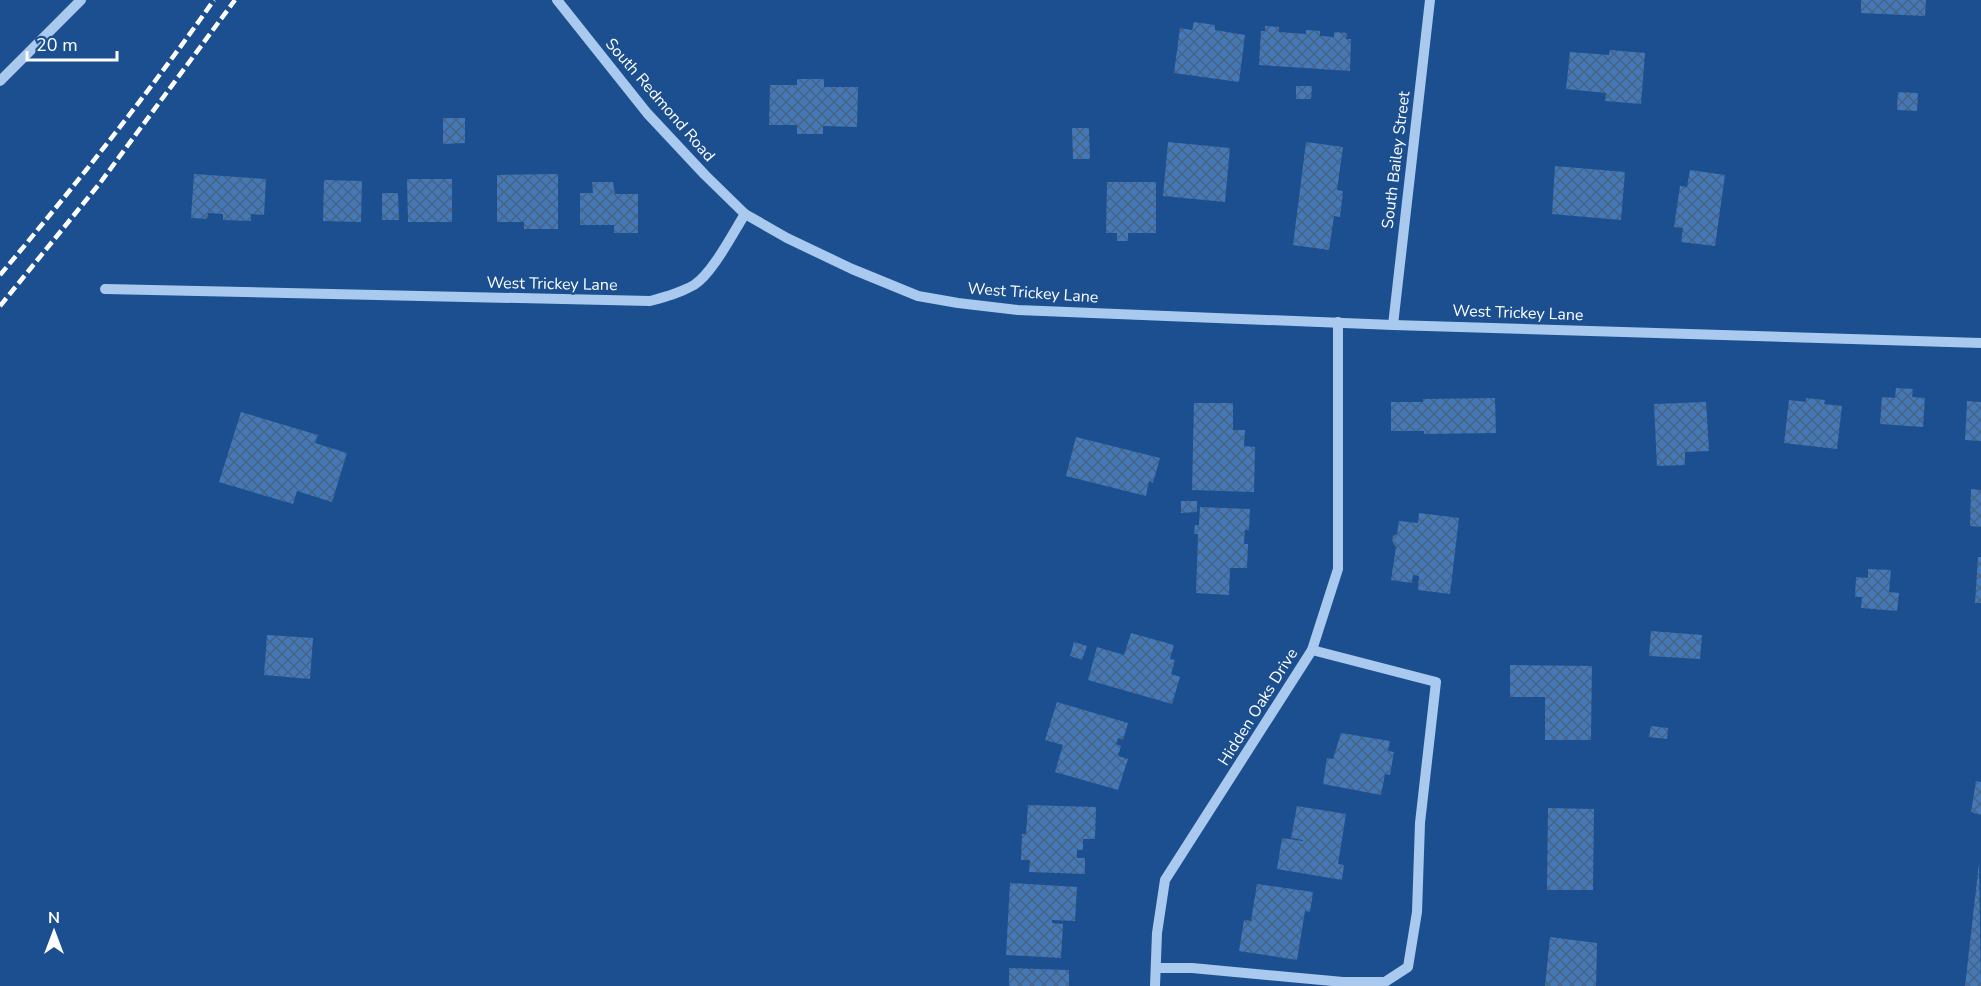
<svg xmlns="http://www.w3.org/2000/svg" width="1981" height="986" font-family="'Nunito Sans',sans-serif">
<style>
.building{fill:url(#building-cross-hatch)}
.lines{fill:none;stroke-linecap:round;stroke-linejoin:round}
.minor{stroke:#a9c9ee;stroke-width:10}
.rail{stroke:#fff;stroke-width:4.5;stroke-dasharray:10 4.5;stroke-linecap:butt}
.labels{text-anchor:middle;dominant-baseline:central;stroke-width:5;stroke-linejoin:round;paint-order:stroke}
.street-label{font-size:16px;fill:#fff;stroke:#1b4f8f}
</style>
<defs>
<pattern id="building-cross-hatch" width="8" height="8" patternUnits="userSpaceOnUse" patternTransform="scale(1.5)"><rect width="8" height="8" fill="#4478b7"/><path d="M0 0l8 8M0 8l8-8" fill="none" stroke="#486282"/></pattern>
</defs>
<rect width="100%" height="100%" fill="#1b4f8f"/>
<g class="building">
<polygon points="1861,0 1926,0 1925,16 1861,13"/>
<polygon points="1194,22 1215,25 1215,30 1245,35 1239,82 1174,73 1180,28 1192,30"/>
<polygon points="1265,26 1279,27 1279,32 1306,34 1306,30 1320,31 1320,36 1334,37 1334,32 1347,33 1346,39 1351,39 1350,71 1259,65 1261,31 1265,31"/>
<polygon points="1610,50 1645,53 1641,104 1605,101 1606,93 1566,89 1570,52 1609,55"/>
<polygon points="797,79 824,79 824,87 858,87 857,127 823,126 823,134 797,134 797,125 769,125 770,85 797,85"/>
<polygon points="1296,86 1312,86 1311,99 1296,99"/>
<polygon points="1898,92 1918,93 1917,111 1897,110"/>
<polygon points="443,118 465,118 465,143 443,144"/>
<polygon points="1072,128 1089,128 1090,159 1073,159"/>
<polygon points="1168,142 1230,148 1225,202 1163,196"/>
<polygon points="1306,142 1343,147 1337,190 1343,191 1340,217 1334,216 1329,250 1293,245"/>
<polygon points="1555,166 1625,172 1621,220 1552,214"/>
<polygon points="1690,170 1725,175 1715,246 1681,242 1683,228 1674,227 1680,186 1687,187"/>
<polygon points="194,174 266,179 264,215 251,214 251,221 223,220 223,214 208,213 207,219 191,218"/>
<polygon points="558,174 558,229 524,229 524,222 497,222 497,175"/>
<polygon points="407,179 452,179 452,222 408,222"/>
<polygon points="324,180 362,181 361,222 323,221"/>
<polygon points="592,182 613,182 615,194 638,194 638,233 614,233 614,225 580,225 580,193 593,193"/>
<polygon points="1107,182 1156,182 1156,233 1128,233 1128,241 1117,241 1117,233 1106,233"/>
<polygon points="382,193 398,193 399,220 382,220"/>
<polygon points="1896,388 1913,389 1912,397 1925,398 1923,427 1880,424 1882,397 1895,398"/>
<polygon points="1495,398 1496,433 1424,434 1424,431 1391,431 1391,402 1423,402 1423,399"/>
<polygon points="1806,398 1825,400 1824,404 1842,406 1837,449 1784,443 1789,400 1806,402"/>
<polygon points="1967,401 1981,402 1981,441 1965,440"/>
<polygon points="1706,402 1709,451 1685,452 1685,465 1657,466 1654,404"/>
<polygon points="1194,403 1233,403 1233,430 1245,430 1244,446 1255,447 1254,492 1192,490"/>
<polygon points="241,412 318,435 315,443 347,453 332,502 297,491 293,504 219,482"/>
<polygon points="1076,437 1160,458 1153,483 1149,481 1146,496 1066,476"/>
<polygon points="1971,489 1981,490 1981,527 1970,526"/>
<polygon points="1181,501 1197,501 1197,512 1181,513"/>
<polygon points="1200,507 1250,509 1249,530 1245,530 1244,544 1248,544 1247,568 1230,568 1229,595 1196,593 1198,534 1194,534 1195,525 1199,525"/>
<polygon points="1419,513 1459,518 1450,594 1418,590 1419,576 1413,575 1412,583 1391,580 1396,547 1392,541 1393,536 1397,534 1399,521 1418,523"/>
<polygon points="1978,557 1981,557 1981,603 1975,603"/>
<polygon points="1868,569 1891,570 1889,592 1899,593 1897,611 1861,608 1862,597 1855,597 1856,577 1868,578"/>
<polygon points="1651,631 1702,635 1700,659 1649,656"/>
<polygon points="1131,633 1174,645 1170,659 1175,660 1171,674 1180,677 1172,704 1088,680 1097,647 1124,655"/>
<polygon points="267,635 313,638 310,679 264,675"/>
<polygon points="1074,642 1087,646 1082,660 1070,656"/>
<polygon points="1510,665 1592,666 1591,740 1545,740 1545,697 1510,697"/>
<polygon points="1057,702 1128,723 1123,740 1118,738 1116,744 1121,746 1118,756 1128,759 1118,790 1055,772 1063,745 1045,740"/>
<polygon points="1651,726 1668,728 1667,739 1649,737"/>
<polygon points="1341,733 1390,741 1388,751 1394,752 1390,775 1385,774 1381,795 1323,784 1327,758 1333,759"/>
<polygon points="1976,781 1981,782 1981,815 1971,812"/>
<polygon points="1028,805 1096,807 1095,839 1083,839 1083,850 1077,850 1077,858 1085,858 1085,874 1029,872 1030,860 1021,860 1022,834 1026,834"/>
<polygon points="1297,806 1346,814 1338,864 1344,865 1342,880 1277,869 1282,838 1303,841 1303,840 1291,838"/>
<polygon points="1548,808 1594,809 1593,890 1547,890"/>
<polygon points="1979,863 1981,986 1965,986"/>
<polygon points="1010,883 1077,887 1075,921 1052,920 1052,923 1063,924 1061,958 1006,955"/>
<polygon points="1257,884 1313,892 1310,912 1305,911 1297,960 1239,951 1244,920 1251,921"/>
<polygon points="1550,937 1597,943 1596,986 1545,986"/>
<polygon points="1009,968 1069,970 1069,986 1009,986"/>
</g>
<g class="lines">
<g class="minor">
<polyline points="557,0 647,113 705,175 745,214 787,238 852,269 918,296 958,303 1018,310 1393,325 1981,343"/>
<polyline points="0,81 81,0"/>
<path d="M105,289L650,301C665,297 680,293 694,285C712,274 733,233 745,214"/>
<polyline points="1393,325 1430,0"/>
<polyline points="1156,968 1192,968 1343,982 1385,982 1408,967 1417,912 1420,823 1436,682 1312,650"/>
<polyline points="1155,986 1157,933 1165,880 1312,650 1338,569 1338,322"/>
</g>
<g class="rail">
<path d="M0,275C75,186 147,95 214,0"/>
<polyline points="0,306 100,183 235,0"/>
</g>
</g>
<g class="labels">
<g class="street-label">
<text transform="translate(660 100) rotate(49)">South Redmond Road</text>
<text transform="translate(1396 160) rotate(-83)">South Bailey Street</text>
<text transform="translate(552 284) rotate(1)">West Trickey Lane</text>
<text transform="translate(1033 293) rotate(4)">West Trickey Lane</text>
<text transform="translate(1518 313) rotate(2)">West Trickey Lane</text>
<text transform="translate(1258 707) rotate(-58)">Hidden Oaks Drive</text>
</g>
</g>
<g transform="translate(54 932)" stroke="#1b4f8f" stroke-width="4.5" paint-order="stroke">
<path d="M0-4.5L10 22L0 15L-10 22Z" fill="#ffffff"/>
<text y="-9" font-size="16" font-weight="bold" text-anchor="middle" fill="#ffffff">N</text>
</g>
<path d="M27 51v9h90v-9" fill="none" stroke="#ffffff" stroke-width="3"/>
<text x="36" y="51" font-size="18" fill="#ffffff" stroke="#1b4f8f" stroke-width="4.5" paint-order="stroke">20 m</text>
</svg>
